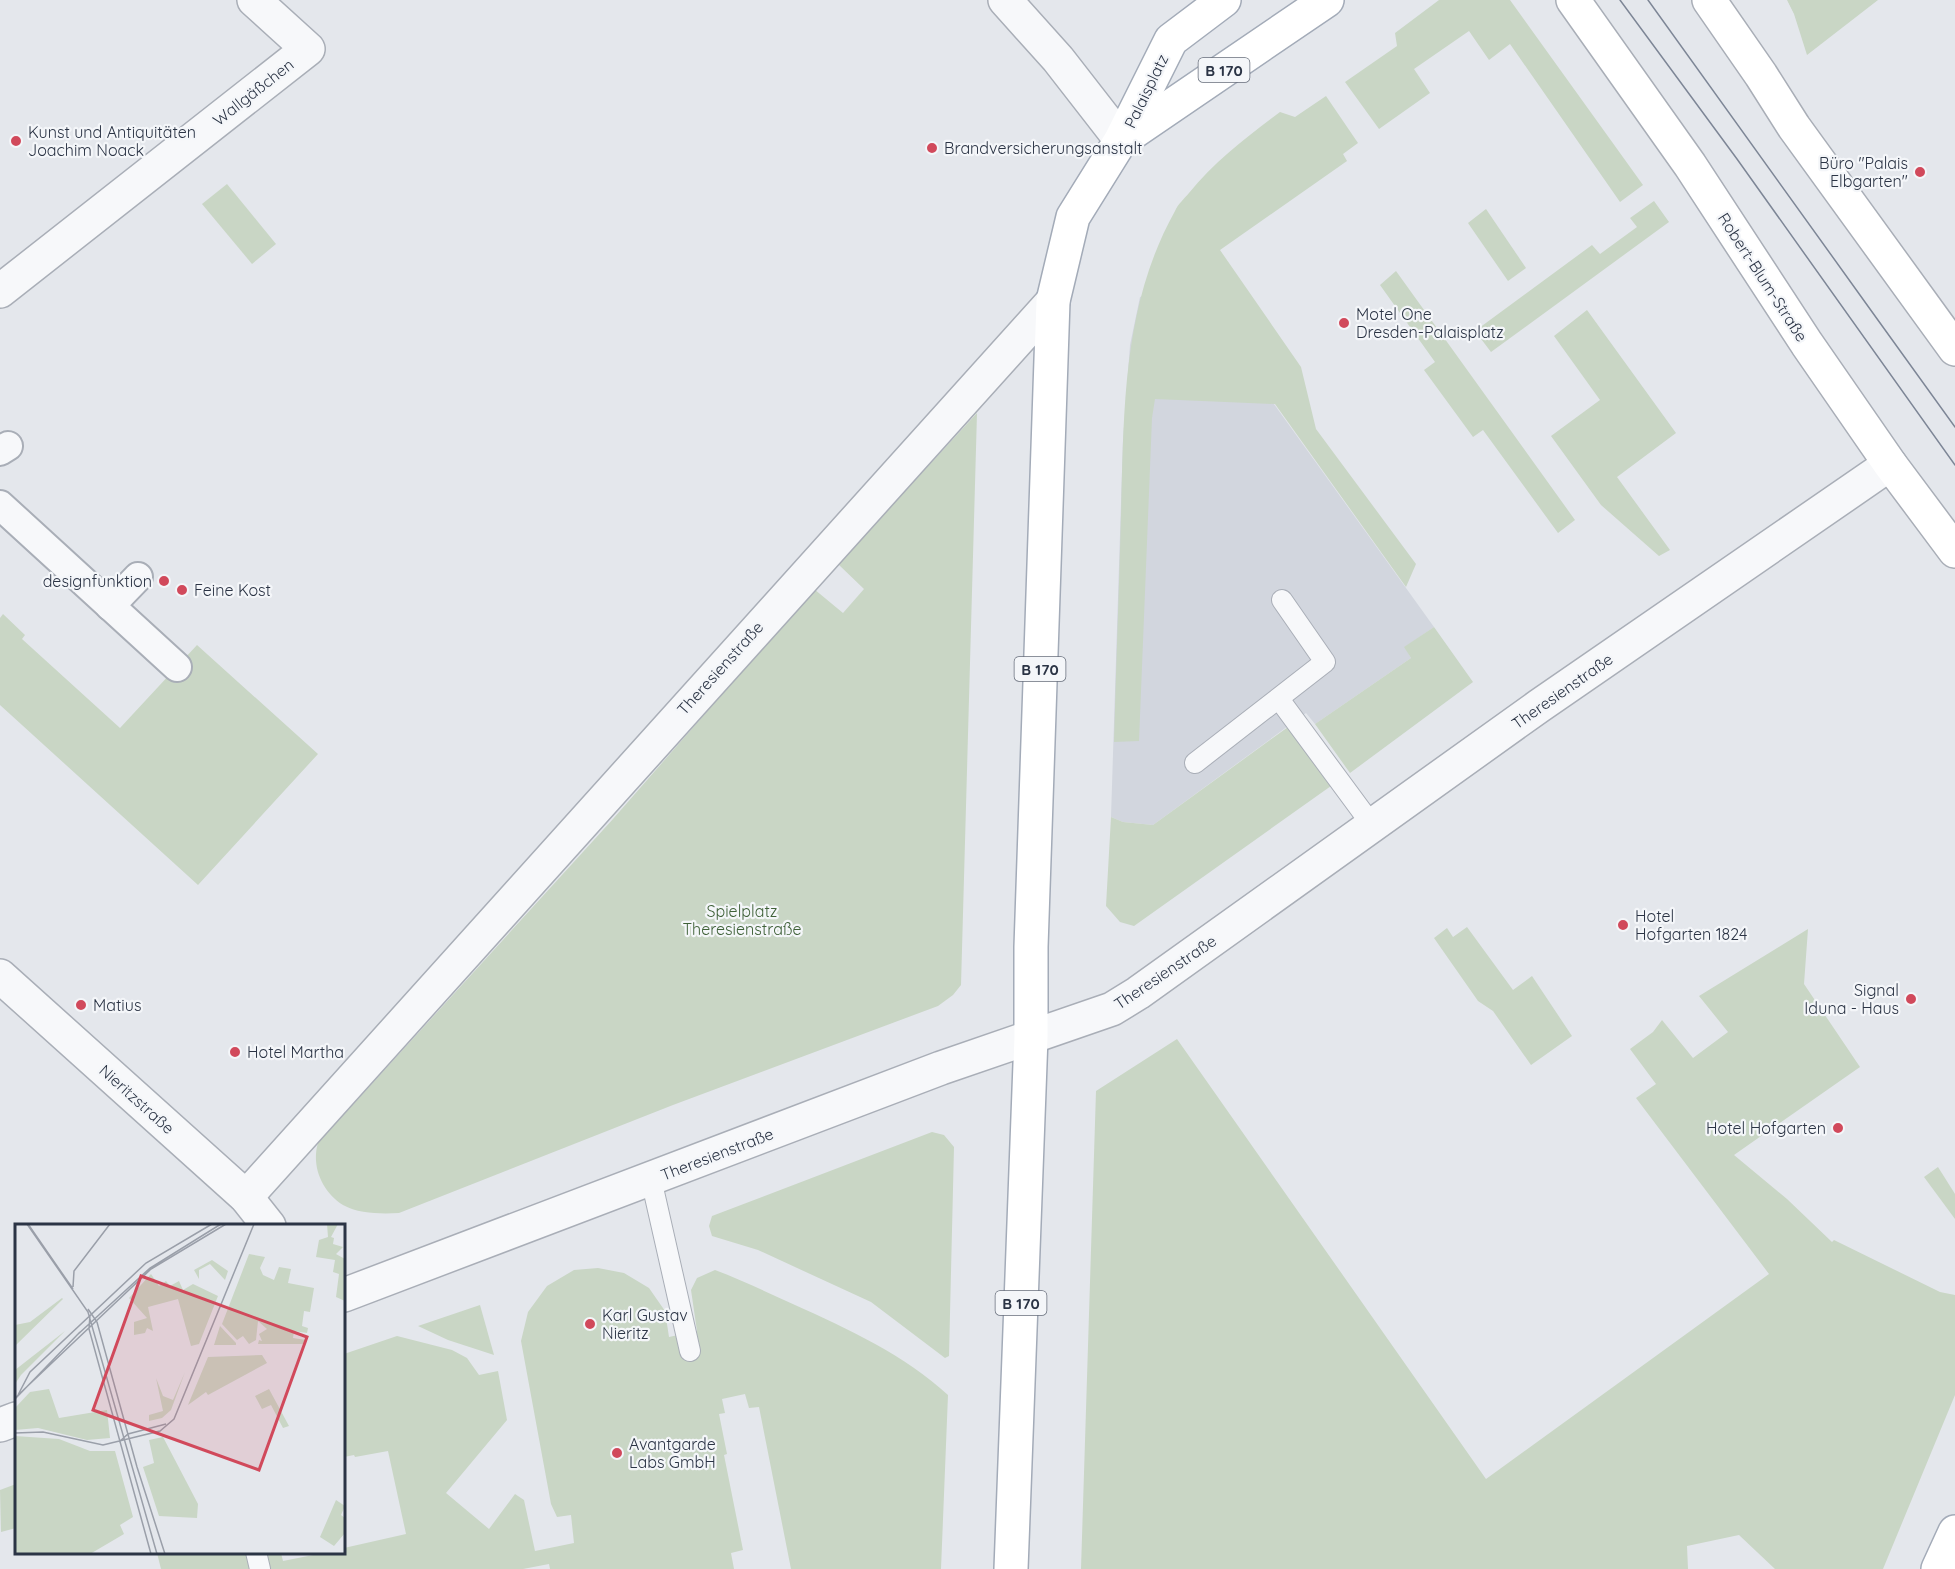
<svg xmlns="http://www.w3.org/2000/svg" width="1955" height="1569" font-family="Quicksand,sans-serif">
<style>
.built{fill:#d2d6de}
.green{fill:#c9d6c5}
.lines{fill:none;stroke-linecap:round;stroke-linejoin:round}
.service-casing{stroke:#a9aeb7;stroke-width:22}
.pedestrian-casing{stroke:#a9aeb7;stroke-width:32}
.minor-casing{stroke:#a9aeb7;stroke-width:36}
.secondary-casing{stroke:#a9aeb7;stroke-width:36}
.primary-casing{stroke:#a3abb8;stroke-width:36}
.service{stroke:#f7f8fa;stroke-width:20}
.pedestrian{stroke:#f7f8fa;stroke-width:28}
.minor{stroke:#f7f8fa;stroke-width:33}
.secondary{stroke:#fff;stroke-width:33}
.primary{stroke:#fff;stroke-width:33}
.tram{stroke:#7d8696;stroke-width:1.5}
.poi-dot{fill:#d1495b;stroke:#f4f6f9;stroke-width:2}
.labels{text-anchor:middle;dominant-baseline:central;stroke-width:4.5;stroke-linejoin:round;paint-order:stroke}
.shield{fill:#f4f6f9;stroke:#676e7b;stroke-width:1.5}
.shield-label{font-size:15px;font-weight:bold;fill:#2b3445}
.street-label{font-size:16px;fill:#2b3445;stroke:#f4f6f9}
.poi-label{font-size:16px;fill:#2b3445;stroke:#f4f6f9;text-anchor:start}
.park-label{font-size:16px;fill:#3f6138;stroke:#f4f6f9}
.inset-road{fill:none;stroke:#9a9fa9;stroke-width:1.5}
.view{fill:#d1495b;fill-opacity:0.15;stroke:#d1495b;stroke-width:3}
.inset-edge{fill:none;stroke:#2b3445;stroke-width:3}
</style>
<rect width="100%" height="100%" fill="#e4e7ec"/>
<polygon class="built" points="1185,280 1434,627 1405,647 1411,658 1315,724 1306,713 1153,825 1123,822 1111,817 1123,440 1130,345 1140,297"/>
<g class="green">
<polygon points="1439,0 1510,0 1643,185 1620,202 1510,44 1489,60 1469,31 1414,69 1430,93 1379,129 1345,82 1397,46 1395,33"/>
<polygon points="1787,0 1878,0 1807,55 1794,14"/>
<path d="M1326,96L1358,143L1343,154L1347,161L1220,250L1301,367L1316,429L1416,564L1406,587L1275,404L1155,399L1152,418L1139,741L1114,742C1116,666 1119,591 1121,515C1124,410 1122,306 1175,211C1178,204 1184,199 1189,193C1215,161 1247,137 1280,112L1295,117Z"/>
<polygon points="227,184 276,244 252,264 202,204"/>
<polygon points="1654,201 1669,222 1491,352 1475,331 1592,245 1600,254 1637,227 1630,218"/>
<polygon points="1486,209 1526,268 1508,281 1468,223"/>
<polygon points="1396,271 1575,520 1558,533 1483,430 1473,437 1424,370 1435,362 1380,285"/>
<polygon points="1587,310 1676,433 1617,477 1670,550 1659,556 1601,505 1551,436 1600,400 1554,336"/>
<path d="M977,413L961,985L953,995L938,1006L673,1105L399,1213C382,1214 359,1214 343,1205C322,1192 311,1166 318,1143L613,819L814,589L843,613L864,589L838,564Z"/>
<polygon points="3,614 25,635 22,639 120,728 197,645 318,754 198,885 0,705 0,618"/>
<polygon points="1434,627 1473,682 1350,773 1315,724 1411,658 1404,647"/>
<polygon points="1288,727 1331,786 1134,926 1120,922 1106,906 1111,817 1123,822 1153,825"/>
<polygon points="1467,927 1513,990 1532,976 1572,1036 1531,1065 1493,1011 1478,1001 1434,938 1447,928 1453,937"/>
<polygon points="1808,929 1804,984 1860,1067 1734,1155 1787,1199 1832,1242 1834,1240 1940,1292 1955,1295 1955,1395 1883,1569 1775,1569 1739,1535 1687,1546 1688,1569 1081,1569 1096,1091 1177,1039 1486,1479 1769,1274 1636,1098 1656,1084 1630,1049 1653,1032 1662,1020 1693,1058 1728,1032 1699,996"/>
<polygon points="932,1132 944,1135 954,1147 949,1356 945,1358 871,1302 758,1250 712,1236 709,1226 712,1216"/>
<polygon points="1938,1167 1955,1194 1955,1219 1924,1177"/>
<path d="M598,1268L624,1273L649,1288L665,1311L669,1337L697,1331L691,1290L697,1278L715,1270C742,1280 768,1293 795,1305C848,1329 905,1355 948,1395L941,1569H791L759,1407L749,1408L745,1394L722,1399L725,1413L719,1414L727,1454L724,1455L743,1550L731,1553L734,1569H550L549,1564L523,1569H161L157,1553H281L283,1561L323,1553L344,1552V1548L406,1534L388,1451L355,1457L354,1455L344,1457V1354L397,1336L452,1350L467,1358L479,1375L498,1371L507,1420L446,1493L489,1529L515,1494L524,1500L535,1551L574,1543L571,1515L557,1517L551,1504L521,1341L528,1312L547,1286L574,1270Z"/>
<polygon points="480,1305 494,1355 448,1340 418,1326"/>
<polygon points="16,1484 16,1528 1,1532 0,1490"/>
</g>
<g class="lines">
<g class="service-casing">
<g id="service">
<polyline points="1279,699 1372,825"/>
<polyline points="1195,763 1325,662 1282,600"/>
<polyline points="651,1179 690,1351"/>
<polyline points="256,1552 260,1569"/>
</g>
</g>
<g class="pedestrian-casing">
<g id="pedestrian">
<polyline points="0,451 8,446"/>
<polyline points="0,505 177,667"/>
<polyline points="110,606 138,577"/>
</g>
</g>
<g class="minor-casing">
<g id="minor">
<polyline points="1005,0 1058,59 1121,140"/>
<polyline points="0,291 308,49 254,0"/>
<polyline points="0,976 246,1197 269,1226"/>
<polyline points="246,1197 1053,301"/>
<polyline points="344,1295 941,1068 1112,1009 1138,993 1539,706 1890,464"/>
<polyline points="0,1425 16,1419"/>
</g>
</g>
<g class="secondary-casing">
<g id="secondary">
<polyline points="1573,0 1690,165 1807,344 1890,464 1955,551"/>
<polyline points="1709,0 1761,75 1794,127 1955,349"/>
</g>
</g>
<g class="primary-casing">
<g id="primary">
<polyline points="1123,139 1327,0"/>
<polyline points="1011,1569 1031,1037 1031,947 1053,301 1073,217 1121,140 1171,40 1224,0"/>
<polyline points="1938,1569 1955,1532"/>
</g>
</g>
<use href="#service" class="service"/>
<use href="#pedestrian" class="pedestrian"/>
<use href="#minor" class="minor"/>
<use href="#secondary" class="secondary"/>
<use href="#primary" class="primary"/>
<g class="tram">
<polyline points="1620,0 1737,159 1955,465"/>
<path d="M1648,0C1751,141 1852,285 1955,427"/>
</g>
</g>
<g class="poi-dot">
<circle cx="16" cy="141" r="6"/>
<circle cx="932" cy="148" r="6"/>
<circle cx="1920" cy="172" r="6"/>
<circle cx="1344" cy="323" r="6"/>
<circle cx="164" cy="581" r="6"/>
<circle cx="182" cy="590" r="6"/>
<circle cx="1623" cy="925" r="6"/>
<circle cx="1911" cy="999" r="6"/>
<circle cx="81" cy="1005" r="6"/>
<circle cx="235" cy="1052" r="6"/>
<circle cx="1838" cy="1128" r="6"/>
<circle cx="590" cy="1324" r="6"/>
<circle cx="617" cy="1453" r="6"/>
</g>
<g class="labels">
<g class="shield">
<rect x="1198.5" y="58" width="51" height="24" rx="4.5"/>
<rect x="1014.5" y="657" width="51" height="24" rx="4.5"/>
<rect x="995.5" y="1291" width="51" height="24" rx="4.5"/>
</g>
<g class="shield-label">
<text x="1224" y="70">B 170</text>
<text x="1040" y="669">B 170</text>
<text x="1021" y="1303">B 170</text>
</g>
<g class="street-label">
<text transform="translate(1146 91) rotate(-64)">Palaisplatz</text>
<text transform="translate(253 92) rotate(-38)">Wallgäßchen</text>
<text transform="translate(1763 277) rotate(57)">Robert-Blum-Straße</text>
<text transform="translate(720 668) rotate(-48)">Theresienstraße</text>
<text transform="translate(1562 691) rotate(-35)">Theresienstraße</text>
<text transform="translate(1165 972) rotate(-34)">Theresienstraße</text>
<text transform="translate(137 1099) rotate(42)">Nieritzstraße</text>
<text transform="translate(717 1154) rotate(-21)">Theresienstraße</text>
</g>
<g class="poi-label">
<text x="28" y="132">Kunst und Antiquitäten<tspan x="28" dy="18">Joachim Noack</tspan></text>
<text x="944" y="148">Brandversicherungsanstalt</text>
<text x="1908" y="163" text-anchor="end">Büro "Palais<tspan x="1908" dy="18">Elbgarten"</tspan></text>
<text x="1356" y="314">Motel One<tspan x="1356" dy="18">Dresden-Palaisplatz</tspan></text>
<text x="152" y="581" text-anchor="end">designfunktion</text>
<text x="194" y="590">Feine Kost</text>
<text x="1635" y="916">Hotel<tspan x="1635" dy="18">Hofgarten 1824</tspan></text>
<text x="1899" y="990" text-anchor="end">Signal<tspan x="1899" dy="18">Iduna - Haus</tspan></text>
<text x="93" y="1005">Matius</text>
<text x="247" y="1052">Hotel Martha</text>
<text x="1826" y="1128" text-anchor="end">Hotel Hofgarten</text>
<text x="602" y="1315">Karl Gustav<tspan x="602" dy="18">Nieritz</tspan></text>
<text x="629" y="1444">Avantgarde<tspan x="629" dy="18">Labs GmbH</tspan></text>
</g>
<g class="park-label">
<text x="742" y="911">Spielplatz<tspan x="742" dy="18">Theresienstraße</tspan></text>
</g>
</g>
<g transform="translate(15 1224)">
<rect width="330" height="330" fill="#e4e7ec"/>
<path d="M312,0H323L316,13L319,14L318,20L328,23L321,30L330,35V77L321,73L324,50L318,48L320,36L301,33L304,16L313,13ZM234,30L250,33L245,44L248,51L259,56L264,43L276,45L273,59L299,64L295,88L289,87L287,102L293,104L292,109L279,107L278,114L291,116L290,120H243L244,116L247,117L244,110L252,105L243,97L241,116L234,120L228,112L222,116L207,100ZM197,36L213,47L210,56L195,40L184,46V55L179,46ZM136,50L144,62L151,57L155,62L164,57L168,66L178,60L203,72L184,120L176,122L163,75L133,83L138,107L132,104L130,109L119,111V98L132,94L114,74ZM47,74L48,75L0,122V101L15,98ZM205,102L221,119V121H199ZM50,107L6,151L0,160V146ZM247,131L252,139L193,171L191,168L173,181L193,133ZM170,148L156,186L147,194L134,197V191L148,187L141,154L148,172L158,176ZM34,165L44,194L92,186L95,214L72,216L23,204L0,206V184L15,168ZM254,165L274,202L268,204L256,181L247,185L240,172ZM0,212L44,215L75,227H100L118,293L105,301L109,310L75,330H0ZM148,213L183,280L182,294L144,292L128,243L139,239L134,216ZM321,276L330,282L326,291L330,294V309L319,322L305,313Z" fill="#c9d6c5"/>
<path class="inset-road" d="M12,0L73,88L142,330M13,0L58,65M58,63L59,47L95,0M73,85L82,98L122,243L150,330M75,91L74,105L136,330M61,112L135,44L206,0M3,171L15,148L131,39L197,0M0,174L136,45L211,0M0,175L65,108M0,209L28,208L88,221L145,207L159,195L239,0M104,218L113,210L151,200"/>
<path class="view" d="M126,52L292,113L244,246L78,186Z"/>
<rect width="330" height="330" class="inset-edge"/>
</g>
</svg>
